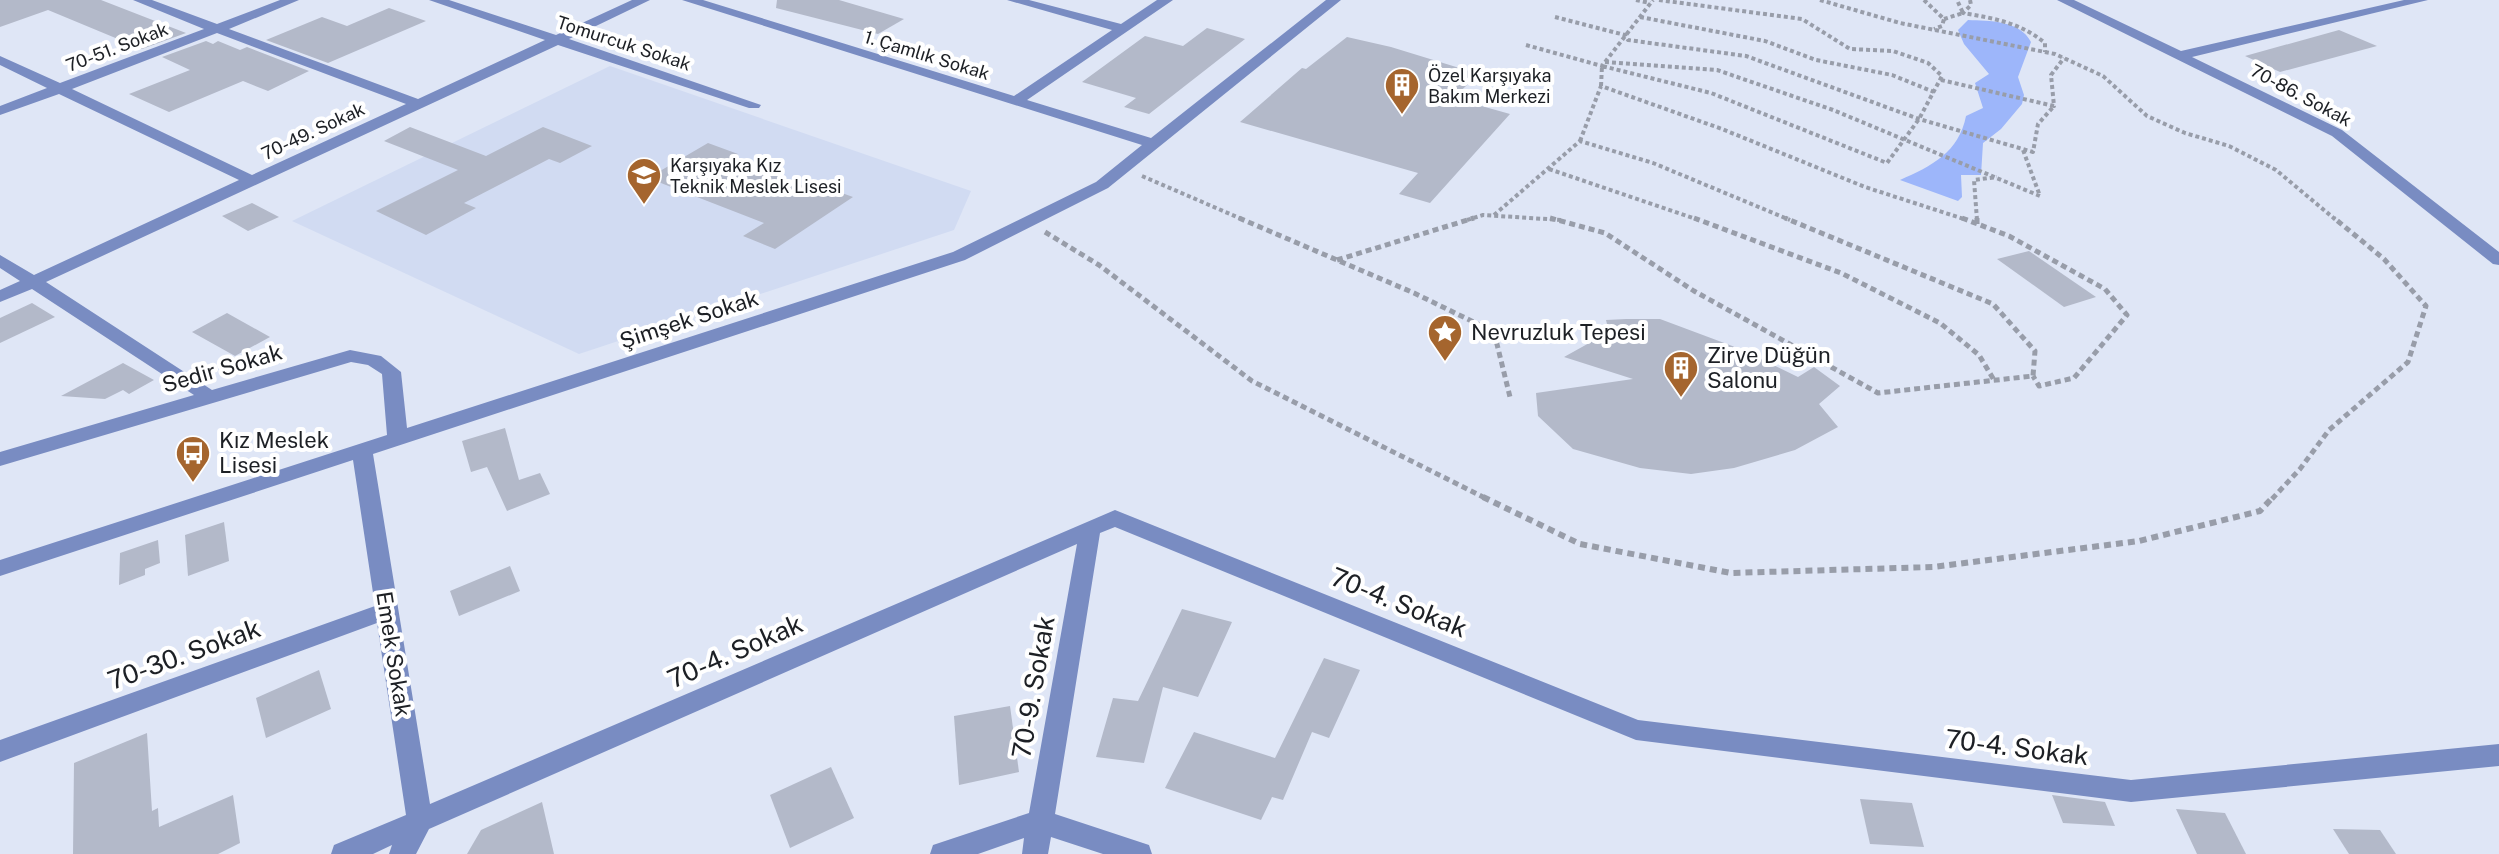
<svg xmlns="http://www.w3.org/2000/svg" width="2499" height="854" font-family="'Public Sans',sans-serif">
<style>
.built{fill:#d1dbf2}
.water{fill:#9db6fa}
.building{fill:#b3b9c9}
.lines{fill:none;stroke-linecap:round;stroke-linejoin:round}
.path-far2{stroke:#989da9;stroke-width:4;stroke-dasharray:4 3;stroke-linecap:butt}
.path-far1{stroke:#989da9;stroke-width:5;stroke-dasharray:6 4;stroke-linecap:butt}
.path{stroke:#989da9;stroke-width:6;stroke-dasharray:7 5;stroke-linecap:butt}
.street{fill:#798cc2;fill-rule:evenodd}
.labels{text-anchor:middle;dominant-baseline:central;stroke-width:8;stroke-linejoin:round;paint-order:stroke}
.far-street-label{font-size:18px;fill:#1d2025;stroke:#fff}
.far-poi-label{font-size:18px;fill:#1d2025;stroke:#fff;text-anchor:start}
.street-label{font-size:22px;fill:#1d2025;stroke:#fff}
.poi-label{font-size:22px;fill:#1d2025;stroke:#fff;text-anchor:start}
.near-street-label{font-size:26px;fill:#1d2025;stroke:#fff}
</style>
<rect width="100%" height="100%" fill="#dfe6f6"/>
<polygon class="built" points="610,66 971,191 954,230 579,354 292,221"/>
<path class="water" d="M1968,20C1989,21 2020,20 2031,42L2018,77L2024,95L2022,104L2001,129L1983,143L1981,175H1961L1962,197L1958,201L1900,180C1932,166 1959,152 1966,116L1983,108L1975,83L1989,74L1964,44L1958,30Z"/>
<g class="building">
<polygon points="0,0 101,0 186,33 142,49 48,10 0,27"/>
<polygon points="777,0 839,0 904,19 878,34 776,8"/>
<polygon points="389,8 426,21 328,63 266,40 322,17 347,26"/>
<polygon points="1207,28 1245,39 1149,114 1124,107 1136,98 1082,82 1145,36 1183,46"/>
<polygon points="2339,30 2377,46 2280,72 2245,56"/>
<polygon points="1347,37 1391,47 1479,74 1453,98 1510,114 1430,203 1399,194 1418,173 1240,122 1302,68 1306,69"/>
<polygon points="206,41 213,44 218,41 240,50 247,47 309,71 268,91 243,81 169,112 129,94 190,70 162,57"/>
<polygon points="410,127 486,156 543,127 592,146 560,163 549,159 464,203 476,208 426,235 376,211 458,170 384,141"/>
<polygon points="708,143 738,154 731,159 807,187 814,183 853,197 775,249 743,236 764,223 648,178"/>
<polygon points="252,203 279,217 248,231 222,216"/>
<polygon points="2029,251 2096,297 2064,307 1997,259"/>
<polygon points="32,303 55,317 0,343 0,318"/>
<polygon points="227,313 270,337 235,356 192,332"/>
<polygon points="1626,319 1660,319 1743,350 1798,377 1814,367 1840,386 1819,404 1838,427 1795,450 1734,468 1691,474 1640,468 1573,449 1538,416 1536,393 1633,379 1564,357 1609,332 1606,320"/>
<polygon points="123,363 154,380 129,394 123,390 105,399 61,396"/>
<polygon points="505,428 519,480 540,473 550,494 507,511 487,467 471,472 462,441"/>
<polygon points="224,522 229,561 188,576 185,535"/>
<polygon points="158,540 160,563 145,569 145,575 119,585 120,553"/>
<polygon points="510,566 520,591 459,616 450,591"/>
<polygon points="1182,609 1232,622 1198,697 1163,687 1144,763 1096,757 1113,698 1138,701"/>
<polygon points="1324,658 1360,670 1329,738 1312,732 1283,800 1272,797 1261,820 1165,788 1194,732 1275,758"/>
<polygon points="319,670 331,709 266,738 256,698"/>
<polygon points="1010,706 1019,772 959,785 954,716"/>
<polygon points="147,733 152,811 158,808 159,827 233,795 240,843 218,854 73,854 74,763"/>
<polygon points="831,767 854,818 790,848 770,795"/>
<polygon points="2052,795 2105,802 2115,826 2063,823"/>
<polygon points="1860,799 1912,803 1924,847 1870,844"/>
<polygon points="542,802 554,854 467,854 481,830"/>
<polygon points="2176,809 2225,813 2246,854 2197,854"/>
<polygon points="2333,829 2380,830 2396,854 2349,854"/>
</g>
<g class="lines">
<g class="path-far2">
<polyline points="1636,0 1650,3"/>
<polyline points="1820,0 1900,23 2055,54 2103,76 2147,116 2185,133 2229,146 2276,170 2336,220"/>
<polyline points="1924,0 1944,19 1942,26 1934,29"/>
<path d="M1970,0L1971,5L1963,13C1993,18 2021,23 2045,43V52"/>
<polyline points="1555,17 1625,35 1628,40 1746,56 1919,119 2033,152 2038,124 2054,106"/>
<polyline points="1640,17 1765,41 1816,60 1892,75 1934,92"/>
<polyline points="1944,19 1963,13 1957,0"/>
<polyline points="1526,45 1602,66 1653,0"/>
<polyline points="1605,62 1717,70 1833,110 2040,196 2023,150"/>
<polyline points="1941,80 2054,106 2051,75 2064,58"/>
<polyline points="1601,86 1602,66 1711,93 1887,163 1919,119 1942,76 1928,63 1893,51 1850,49 1802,19 1659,0"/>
<polyline points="1580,141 1601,86 1722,129 1865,187 1967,220"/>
<polyline points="1549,169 1699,220"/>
<polyline points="1142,176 1244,220"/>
<polyline points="1494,215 1580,141 1653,163 1790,220"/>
<polyline points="1467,220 1483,215 1561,220"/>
<polyline points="1977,220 1974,180 1997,177"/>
</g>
<g class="path-far1">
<polyline points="1239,218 1414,293 1494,332 1510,397"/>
<polyline points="1550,218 1605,233 1694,291 1878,393 2033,376 2035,351 1993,304 1785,218"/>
<polyline points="1694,218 1841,273 1940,323 1979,355 1994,380"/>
<polyline points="1962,218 2009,236 2105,289 2127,315 2074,378 2039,386 2033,376"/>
<polyline points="1977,218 1977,224"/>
<polyline points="1045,232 1099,265 1252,381 1487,499"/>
<polyline points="1337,260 1474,218"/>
<polyline points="2272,499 2300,469 2329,430 2408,362 2426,306 2384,259 2334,218"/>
</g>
<polyline class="path" points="1483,497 1580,544 1731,573 1933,567 2139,541 2260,511 2273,497"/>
<g class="street">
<path d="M133,0H152L217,24L280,0H299L229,29L418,99L545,40L429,0H449L556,35L632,0H650L569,39L761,105L759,108H749L558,45L46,282L212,390L350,350L381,356L401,372L407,428L953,252L1096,182L1142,145L682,0H703L1014,96L1112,30L1007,0H1029L1121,24L1157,0H1173L1027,100L1151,138L1326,0H1341L1108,188L965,260L373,454L430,804L1115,510L1638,720L2131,780L2499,744V766L2131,802L1636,740L1115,527L1100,533L1055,814L1149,845L1152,854H1103L1051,837L1048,854H1022L1024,838L978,854H930L933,845L1029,813L1077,544L429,829L416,854H389L392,845L373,854H331L334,845L406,815L377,623L0,762V740L375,606L353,460L0,576V560L387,435L382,374L368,365L351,362L0,466V452L194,395L32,289L0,302V290L20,281L0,268V255L34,275L239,180L59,94L0,115V106L47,88L0,65V56L60,83L204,29ZM217,33L406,104L252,175L72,89Z"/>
<polygon points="2057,0 2074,0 2181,51 2404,0 2428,0 2192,57 2342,130 2499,252 2499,265 2493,264 2332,136"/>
</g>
</g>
<defs>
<g id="building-pin" transform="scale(1.8)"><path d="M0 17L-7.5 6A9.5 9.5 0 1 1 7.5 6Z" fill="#a5652e" stroke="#fff"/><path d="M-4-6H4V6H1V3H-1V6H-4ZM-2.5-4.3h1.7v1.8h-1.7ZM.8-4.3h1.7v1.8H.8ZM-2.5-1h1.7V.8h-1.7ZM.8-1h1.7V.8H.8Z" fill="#fff"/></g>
<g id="school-pin" transform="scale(1.8)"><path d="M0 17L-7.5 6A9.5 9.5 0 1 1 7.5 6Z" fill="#a5652e" stroke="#fff"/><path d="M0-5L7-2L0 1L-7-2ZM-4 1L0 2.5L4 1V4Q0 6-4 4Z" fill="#fff"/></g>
<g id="sight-pin" transform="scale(1.8)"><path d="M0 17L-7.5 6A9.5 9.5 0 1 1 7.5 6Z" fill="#a5652e" stroke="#fff"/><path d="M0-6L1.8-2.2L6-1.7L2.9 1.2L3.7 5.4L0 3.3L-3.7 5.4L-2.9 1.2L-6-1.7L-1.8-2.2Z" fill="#fff"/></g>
<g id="bus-pin" transform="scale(1.8)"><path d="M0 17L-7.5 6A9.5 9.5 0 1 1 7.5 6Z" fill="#a5652e" stroke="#fff"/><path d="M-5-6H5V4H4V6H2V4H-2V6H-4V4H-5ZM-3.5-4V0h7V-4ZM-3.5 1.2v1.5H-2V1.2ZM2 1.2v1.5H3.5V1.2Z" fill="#fff"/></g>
</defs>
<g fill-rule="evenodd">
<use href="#building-pin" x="1402" y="85"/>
<use href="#school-pin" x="644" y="175"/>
<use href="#sight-pin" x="1445" y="332"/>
<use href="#building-pin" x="1681" y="368"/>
<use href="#bus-pin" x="193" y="453"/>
</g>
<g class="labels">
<g class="far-street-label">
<text transform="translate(624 43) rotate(18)">Tomurcuk Sokak</text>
<text transform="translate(117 47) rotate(-21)">70-51. Sokak</text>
<text transform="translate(927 55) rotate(17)">1. Çamlık Sokak</text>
<text transform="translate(2301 95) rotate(28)">70-86. Sokak</text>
<text transform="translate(313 131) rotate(-25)">70-49. Sokak</text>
</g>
<g class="far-poi-label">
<text x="1428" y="75">Özel Karşıyaka<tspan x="1428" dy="21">Bakım Merkezi</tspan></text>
<text x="670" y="165">Karşıyaka Kız<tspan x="670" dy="21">Teknik Meslek Lisesi</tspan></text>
</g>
<g class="street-label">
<text transform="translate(689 319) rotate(-18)">Şimşek Sokak</text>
<text transform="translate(222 368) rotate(-16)">Sedir Sokak</text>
<text transform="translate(394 654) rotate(81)">Emek Sokak</text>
</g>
<g class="poi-label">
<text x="1471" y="332">Nevruzluk Tepesi</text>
<text x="1707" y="355">Zirve Düğün<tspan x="1707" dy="25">Salonu</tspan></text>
<text x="219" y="440">Kız Meslek<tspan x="219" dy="25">Lisesi</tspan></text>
</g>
<g class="near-street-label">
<text transform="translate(1399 602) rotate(22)">70-4. Sokak</text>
<text transform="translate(735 651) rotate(-24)">70-4. Sokak</text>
<text transform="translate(184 654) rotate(-20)">70-30. Sokak</text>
<text transform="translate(1033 687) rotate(-80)">70-9. Sokak</text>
<text transform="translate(2017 747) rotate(7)">70-4. Sokak</text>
</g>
</g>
</svg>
